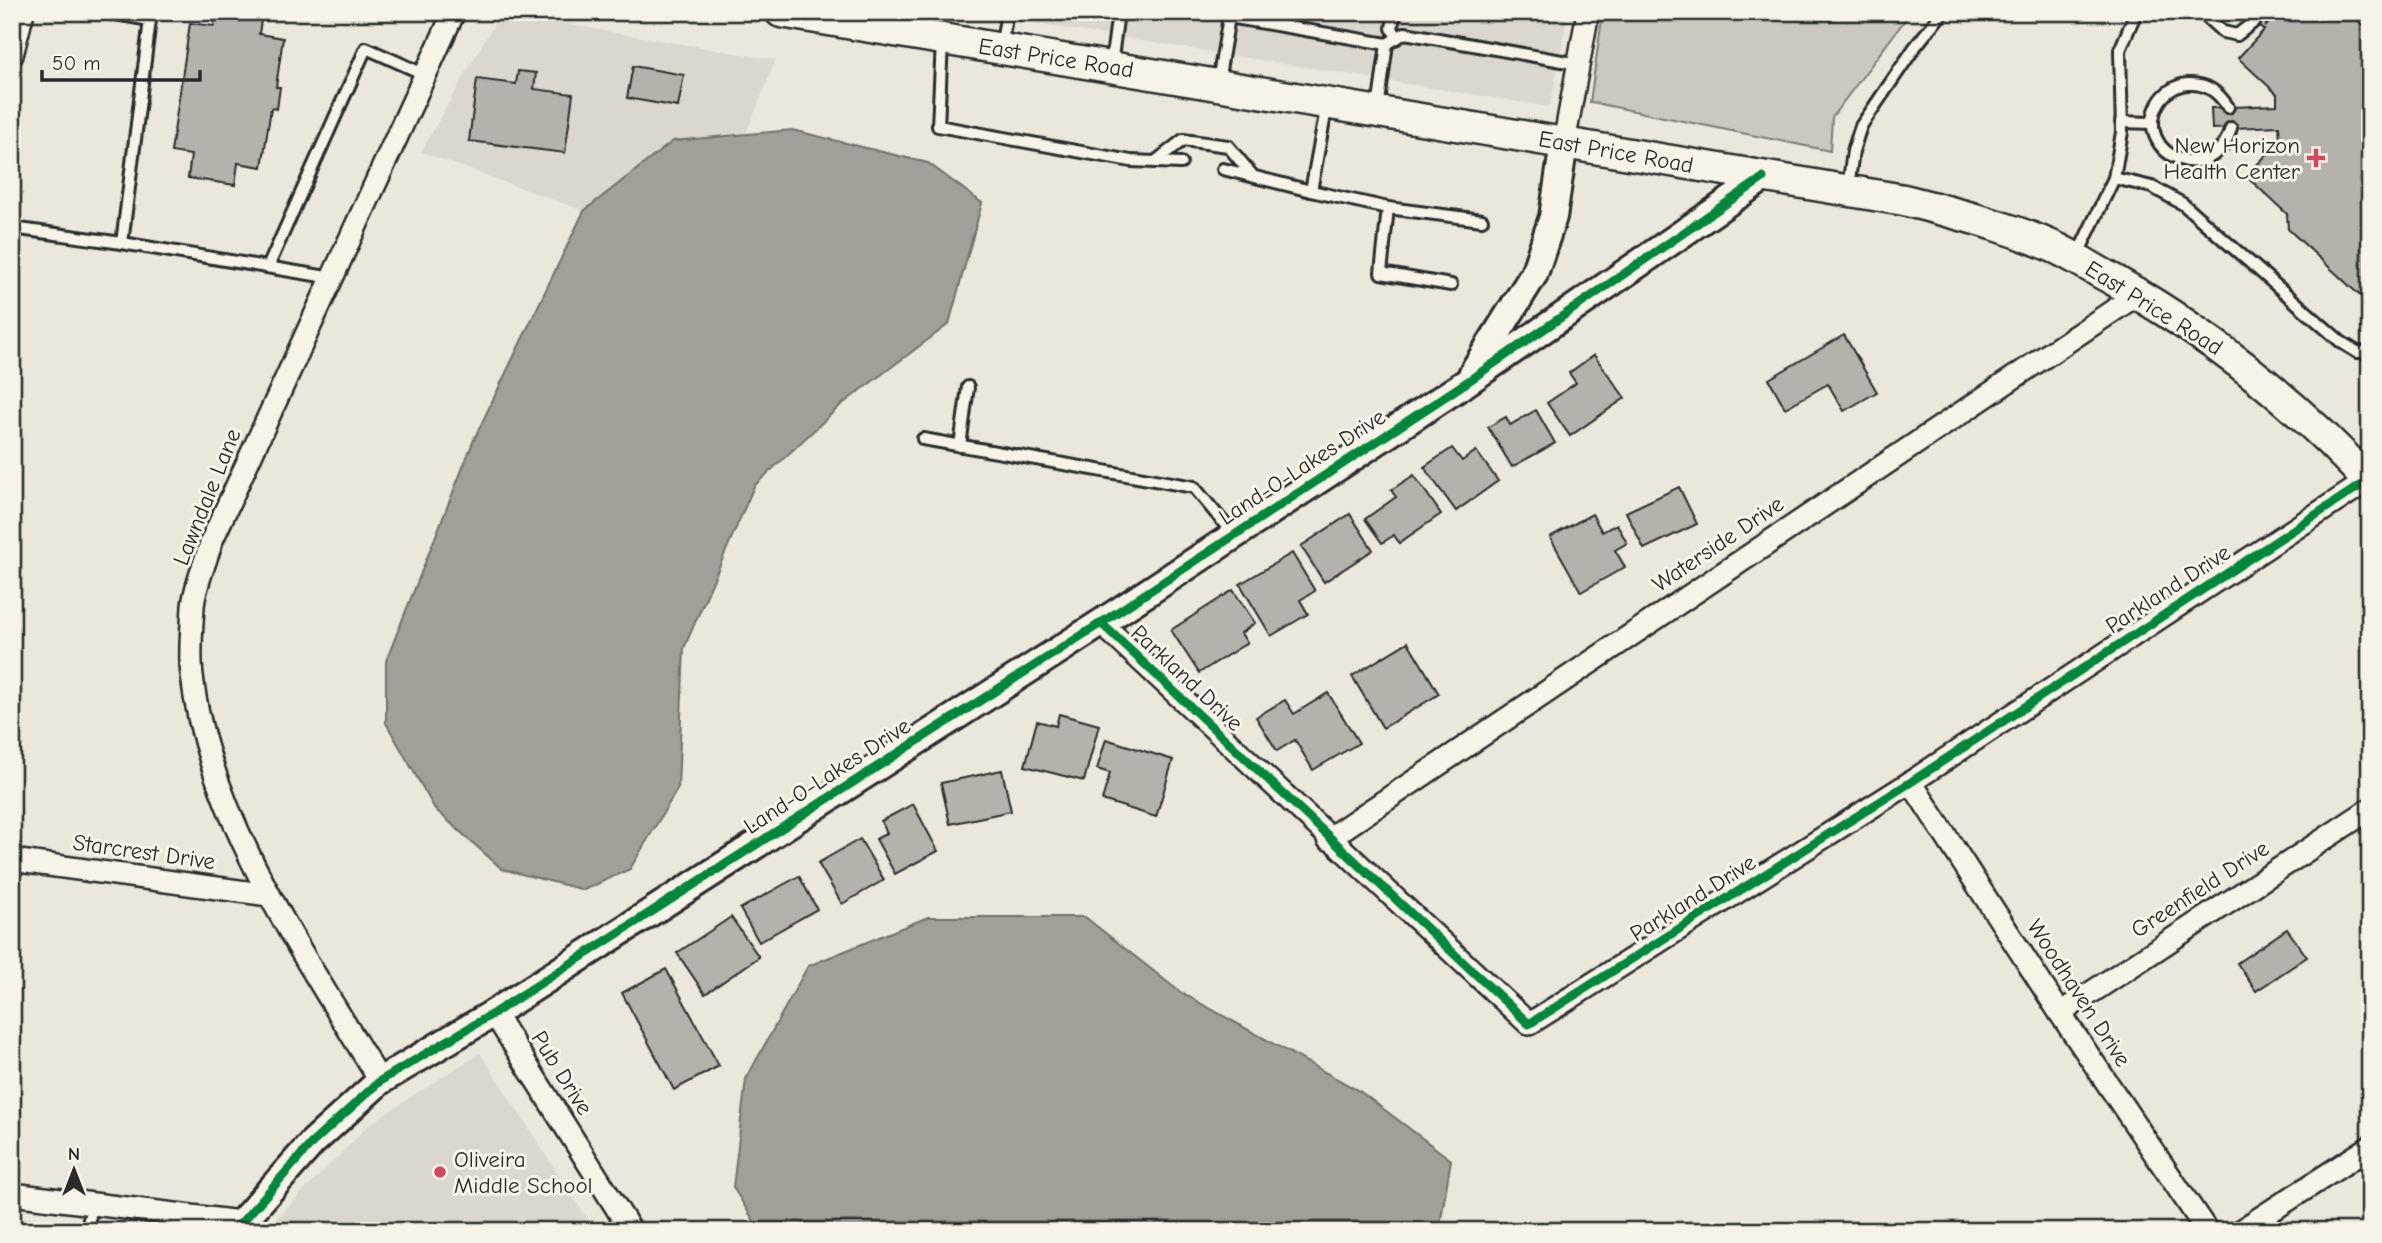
<svg xmlns="http://www.w3.org/2000/svg" width="2382" height="1243" font-family="'Comic Neue',sans-serif">
<style>
.built{fill:#dbd7ce}
.green{fill:#cbc8bf;stroke:#7b7a75;stroke-width:2}
.water{fill:#a29f98;stroke:#72716c;stroke-width:2}
.building{fill:#b5b2ab;stroke:#2b2b2b;stroke-width:2}
.lines{fill:none;stroke-linecap:round;stroke-linejoin:round}
.service-casing{stroke:#2b2b2b;stroke-width:16}
.minor-casing{stroke:#2b2b2b;stroke-width:26}
.tertiary-casing{stroke:#2b2b2b;stroke-width:32}
.secondary-casing{stroke:#2b2b2b;stroke-width:35}
.service{stroke:#f7f3e8;stroke-width:10}
.minor{stroke:#f7f3e8;stroke-width:21}
.tertiary{stroke:#f7f3e8;stroke-width:26}
.secondary{stroke:#f7f3e8;stroke-width:30}
.cycleway-casing{stroke:#f7f3e8;stroke-width:13}
.cycleway{stroke:#00873e;stroke-width:9}
.poi-dot{fill:#d1495b;stroke:#f7f3e8;stroke-width:2.5}
.labels{text-anchor:middle;dominant-baseline:central;stroke-width:6;stroke-linejoin:round;paint-order:stroke}
.street-label{font-size:23px;fill:#2b2b2b;stroke:#f7f3e8}
.poi-label{font-size:23px;fill:#2b2b2b;stroke:#f7f3e8;text-anchor:end}
</style>
<rect width="100%" height="100%" fill="#ebe7dd"/>
<filter id="ink" filterUnits="userSpaceOnUse"><feTurbulence type="fractalNoise" baseFrequency=".0143" numOctaves="2"/><feDisplacementMap in="SourceGraphic" scale="14" xChannelSelector="R" yChannelSelector="G"/><feConvolveMatrix kernelMatrix="1 2 1 2 8 2 1 2 1" color-interpolation-filters="sRGB"/></filter>
<g filter="url(#ink)">
<g class="built">
<polygon points="964,12 1568,12 1550,107"/>
<polygon points="500,13 776,60 746,134 673,141 584,211 421,152"/>
<polygon points="480,1053 595,1231 267,1231 273,1222 371,1123"/>
<polygon points="12,1216 120,1231 12,1231"/>
</g>
<polygon class="green" points="1603,12 1911,12 1832,117 1830,151 1590,102"/>
<g class="water">
<polygon points="792,130 928,163 982,203 949,324 841,405 754,486 684,648 678,788 630,869 584,890 502,869 435,809 386,723 386,661 475,437 584,211 673,141"/>
<polygon points="928,917 1085,917 1180,992 1361,1092 1451,1160 1439,1231 760,1231 733,1187 746,1079 808,966"/>
</g>
<g class="building">
<polygon points="216,12 262,13 259,34 283,38 276,87 280,87 277,109 271,108 262,167 238,163 235,185 188,178 191,155 171,152 190,23 214,26"/>
<polygon points="2252,12 2261,12 2266,16 2266,26 2279,12 2289,22 2299,12 2349,12 2370,32 2370,305 2288,229 2287,214 2246,176 2280,141 2279,126 2212,129 2211,108 2277,105 2277,94 2238,58 2264,30 2249,16"/>
<polygon points="633,66 684,75 678,107 627,98"/>
<polygon points="518,71 536,73 534,89 573,94 565,153 469,141 477,79 516,84"/>
<polygon points="1844,335 1877,392 1844,411 1828,384 1785,408 1769,379"/>
<polygon points="1594,355 1625,398 1570,436 1547,403 1576,383 1569,373"/>
<polygon points="1536,410 1555,443 1512,467 1488,427 1506,417 1510,425"/>
<polygon points="1452,448 1462,461 1476,451 1498,481 1456,511 1424,467"/>
<polygon points="1414,475 1441,514 1399,543 1394,535 1382,543 1365,519 1396,497 1391,490"/>
<polygon points="1679,487 1697,524 1644,549 1626,512"/>
<polygon points="1350,514 1373,550 1324,582 1301,546"/>
<polygon points="1592,514 1602,532 1617,524 1627,543 1615,550 1625,567 1581,592 1550,537"/>
<polygon points="1292,553 1315,591 1300,600 1308,614 1271,636 1240,584"/>
<polygon points="1233,590 1255,623 1241,633 1247,643 1199,673 1171,630"/>
<polygon points="1408,642 1439,694 1383,728 1352,676"/>
<polygon points="1328,693 1359,743 1313,770 1295,740 1277,751 1256,717 1285,700 1294,714"/>
<polygon points="1059,714 1099,725 1084,781 1025,766 1037,721 1056,726"/>
<polygon points="1106,739 1173,760 1156,817 1102,800 1110,773 1097,769"/>
<polygon points="1002,770 1011,811 950,824 941,783"/>
<polygon points="913,804 938,851 895,874 876,839 887,833 881,821"/>
<polygon points="860,839 884,880 842,904 818,863"/>
<polygon points="799,876 817,909 759,942 740,909"/>
<polygon points="731,917 759,957 705,994 677,953"/>
<polygon points="2287,929 2307,957 2256,991 2237,963"/>
<polygon points="666,969 719,1066 674,1090 622,993"/>
</g>
<g class="lines">
<g class="service-casing">
<g id="service">
<polyline points="1395,12 1392,28 1397,38"/>
<polyline points="2201,12 2223,32 2237,35 2255,21"/>
<polyline points="2262,13 2263,12"/>
<polyline points="942,42 938,126 1131,161 1181,163"/>
<polyline points="1387,44 1405,33 1579,64"/>
<polyline points="1001,48 1007,12"/>
<polyline points="1111,65 1118,12"/>
<polyline points="1218,82 1229,17 1387,44 1378,109"/>
<path d="M2228,107C2218,92 2207,83 2188,84C2175,85 2164,93 2158,104C2132,154 2213,191 2231,128"/>
<polyline points="2121,122 2153,123"/>
<polyline points="1155,162 1183,140 1228,146 1253,176"/>
<polyline points="1223,169 1311,191 1327,104"/>
<polyline points="2114,178 2152,187 2183,204 2341,342 2357,352 2370,352"/>
<polyline points="1848,188 1853,151 1861,126 1915,47 1943,12"/>
<polyline points="1311,191 1388,208"/>
<polyline points="12,228 122,243 150,20 104,12"/>
<polyline points="122,243 333,278"/>
<polyline points="2077,256 2114,178 2122,132 2120,50 2136,12"/>
<polyline points="268,267 366,48 426,75"/>
<polyline points="1451,285 1381,273 1388,208 1482,220"/>
<polyline points="923,439 1194,487 1234,535"/>
<polyline points="960,446 968,387"/>
<polyline points="86,1231 93,1204"/>
</g>
</g>
<g class="minor-casing">
<g id="minor">
<polyline points="12,55 23,12"/>
<polyline points="1564,143 1588,12"/>
<polyline points="1101,623 1529,1024 1911,782 2367,481"/>
<polyline points="1911,782 2060,1013 2207,1231"/>
<polyline points="1328,839 2138,294"/>
<polyline points="12,860 269,895"/>
<polyline points="494,1013 631,1231"/>
<polyline points="2060,1013 2370,809"/>
<path d="M380,1081C308,961 207,816 192,675C189,654 192,628 193,606C195,585 206,561 212,540L454,12"/>
<polyline points="12,1194 240,1222"/>
<polyline points="2240,1231 2370,1147"/>
</g>
</g>
<g class="tertiary-casing">
<g id="tertiary">
<polyline points="1473,372 1534,274 1553,217 1564,143"/>
<polyline points="234,1231 312,1143 380,1081 494,1013 1101,623 1467,382 1763,178"/>
</g>
</g>
<g class="secondary-casing">
<path id="secondary" d="M781,12L1904,200C1955,213 2007,226 2056,248C2075,257 2093,269 2112,279C2207,333 2296,402 2370,483"/>
</g>
<use href="#service" class="service"/>
<use href="#minor" class="minor"/>
<use href="#tertiary" class="tertiary"/>
<use href="#secondary" class="secondary"/>
<g class="cycleway-casing">
<g id="cycleway">
<polyline points="1101,623 1529,1024 1911,782 2367,481"/>
<polyline points="234,1231 312,1143 380,1081 494,1013 1101,623 1467,382 1763,178"/>
</g>
</g>
<use href="#cycleway" class="cycleway"/>
</g>
</g>
<g class="poi-dot">
<path d="M2312.5 147.5h7v7h7v7h-7v7h-7v-7h-7v-7h7z"/>
<circle cx="440" cy="1172" r="7"/>
</g>
<g class="labels">
<g class="street-label">
<text transform="translate(1056 58) rotate(9)">East Price Road</text>
<text transform="translate(1616 152) rotate(10)">East Price Road</text>
<text transform="translate(2154 308) rotate(32)">East Price Road</text>
<text transform="translate(1302 467) rotate(-33)">Land-O-Lakes Drive</text>
<text transform="translate(207 497) rotate(-68)">Lawndale Lane</text>
<text transform="translate(1718 544) rotate(-34)">Waterside Drive</text>
<text transform="translate(2168 589) rotate(-33)">Parkland Drive</text>
<text transform="translate(1187 678) rotate(43)">Parkland Drive</text>
<text transform="translate(827 776) rotate(-33)">Land-O-Lakes Drive</text>
<text transform="translate(144 852) rotate(8)">Starcrest Drive</text>
<text transform="translate(2200 889) rotate(-33)">Greenfield Drive</text>
<text transform="translate(1693 898) rotate(-32)">Parkland Drive</text>
<text transform="translate(2079 993) rotate(57)">Woodhaven Drive</text>
<text transform="translate(562 1073) rotate(58)">Pub Drive</text>
</g>
<g class="poi-label">
<text x="2300" y="145">New Horizon<tspan x="2300" dy="26">Health Center</tspan></text>
<text x="454" y="1159" text-anchor="start">Oliveira<tspan x="454" dy="26">Middle School</tspan></text>
</g>
</g>
<rect width="2382" height="1243" fill="none" stroke="#f7f3e8" stroke-width="42"/>
<rect x="21" y="21" width="2340" height="1201" fill="none" stroke="#2b2b2b" stroke-width="2.5" filter="url(#ink)"/>
<g transform="translate(74 1170)" stroke="#f7f3e8" stroke-width="5" paint-order="stroke">
<path d="M0-5L12 26L0 18L-12 26Z" fill="#2b2b2b"/>
<text y="-10" font-size="19" font-weight="bold" text-anchor="middle" fill="#2b2b2b">N</text>
</g>
<path d="M42 70v10h158v-10" fill="none" stroke="#2b2b2b" stroke-width="3.5"/>
<text x="52" y="70" font-size="21" fill="#2b2b2b" stroke="#f7f3e8" stroke-width="5" paint-order="stroke">50 m</text>
</svg>
